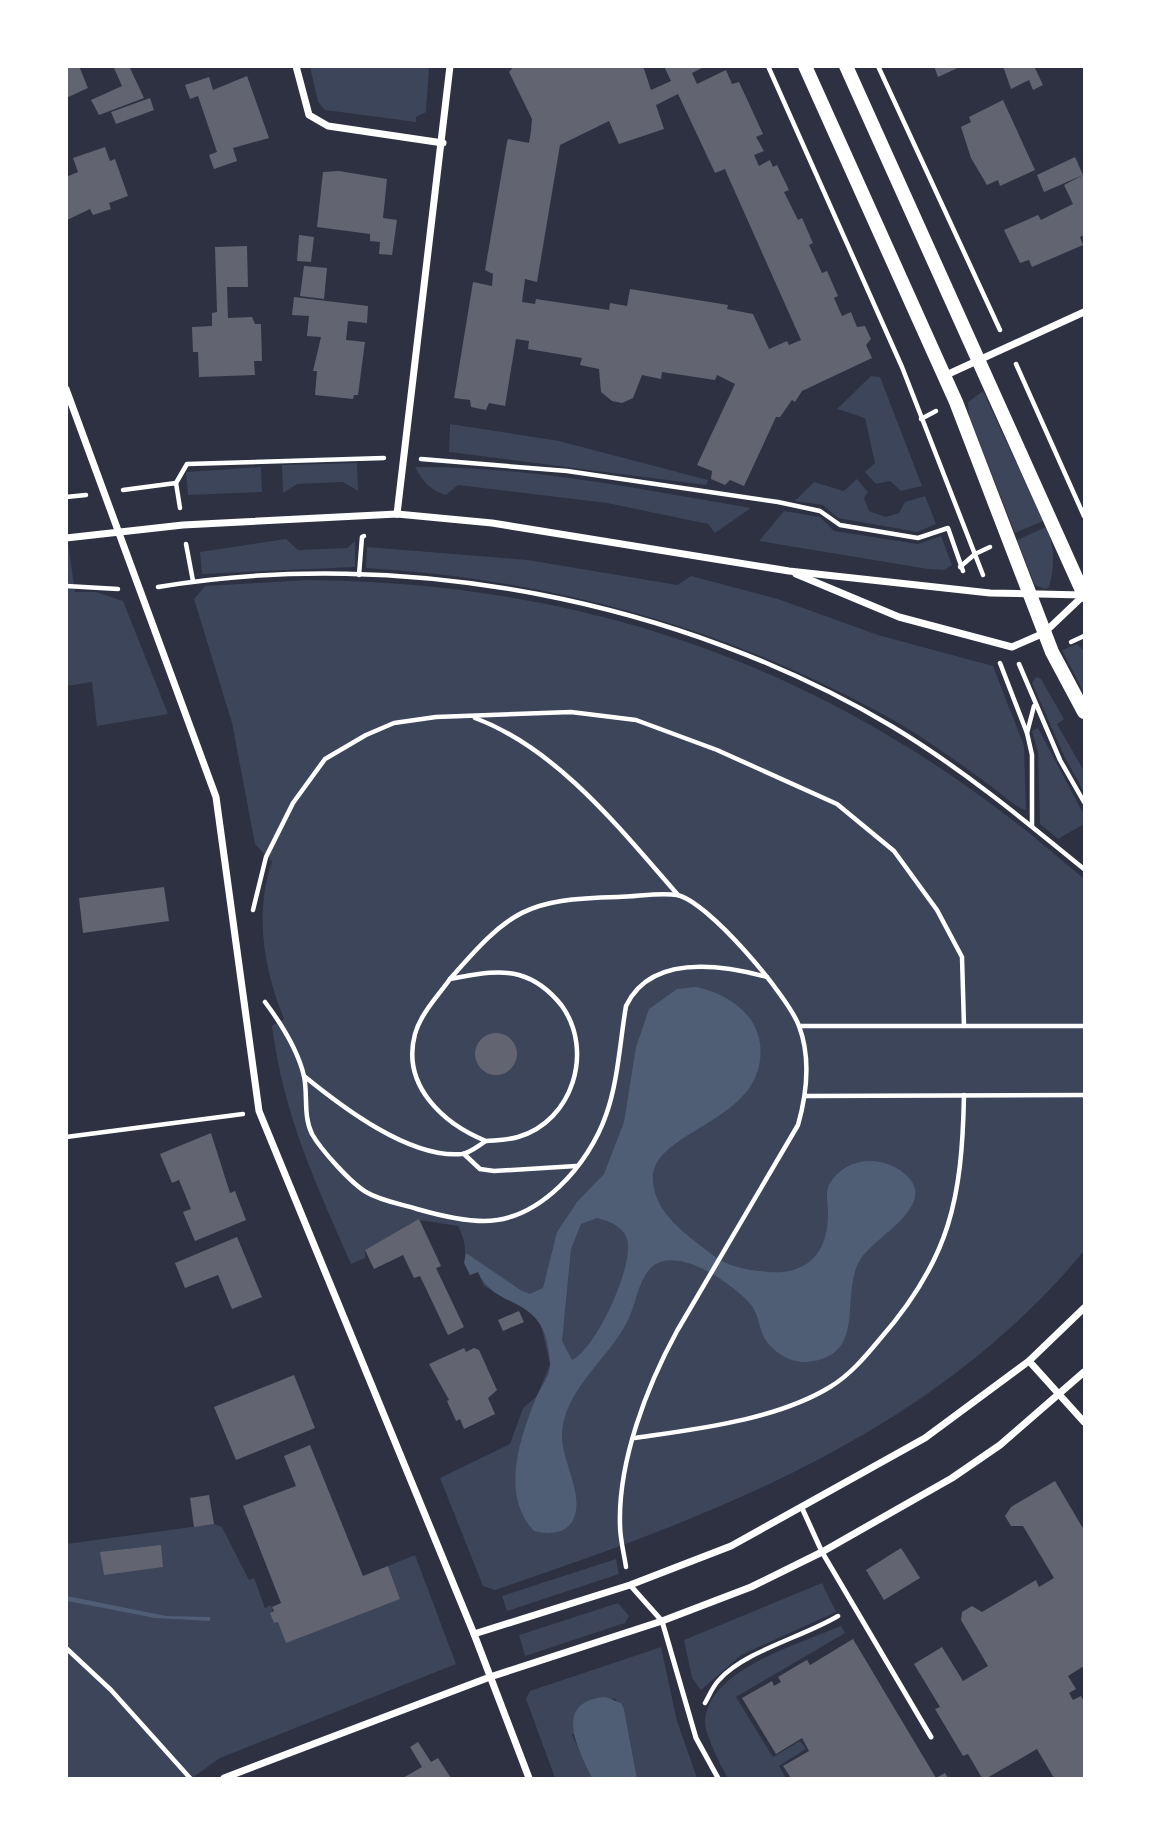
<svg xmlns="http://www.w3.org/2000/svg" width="1151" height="1845" font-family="Manrope,sans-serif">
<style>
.green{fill:#3c4559}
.water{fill:#4f5d75;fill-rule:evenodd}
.building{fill:#626471;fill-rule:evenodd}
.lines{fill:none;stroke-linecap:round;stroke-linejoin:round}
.path{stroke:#fff;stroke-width:4.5}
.service{stroke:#fff;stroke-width:5}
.minor{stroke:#fff;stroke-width:7}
.secondary{stroke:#fff;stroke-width:14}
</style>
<rect width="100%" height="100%" fill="#2d3142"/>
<g class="green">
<polygon points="310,67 429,67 426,112 416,117 416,122 325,110 318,102"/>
<polygon points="871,376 880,377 922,486 901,491 890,481 876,484 865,472 875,463 865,418 837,409"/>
<polygon points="983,391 1043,521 1015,533 969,416 968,402"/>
<polygon points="450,424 559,441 708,480 706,485 449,452"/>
<polygon points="357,463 358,491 343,482 297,484 283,493 282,465"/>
<polygon points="261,467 262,492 188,495 186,472"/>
<path d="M415,467C528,466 640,489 751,508L715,533L708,524L607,503L458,485L446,495C431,491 422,481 415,467Z"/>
<polygon points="857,479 868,492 864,498 869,511 886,517 899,513 905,502 925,496 936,524 917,532 838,518 823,505 795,501 814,482 844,491"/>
<polygon points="784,511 820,517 834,531 918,544 941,536 952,565 944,570 928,569 759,541"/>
<path d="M1046,527C1055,547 1055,566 1049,587L1045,589L1035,585L1017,540Z"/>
<polygon points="66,529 75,592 96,592 123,601 168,714 97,726 92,682 67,686"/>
<polygon points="286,539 298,550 347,548 355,541 355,567 202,574 200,552"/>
<path d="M367,547L528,560L677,585L691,576L778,599L878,635L993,666L1024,746L1026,810C1014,807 996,789 984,781C948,755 912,729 873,709C714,624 546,579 366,568Z"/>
<path d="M308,580C611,583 857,679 1084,879V1251C931,1435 716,1515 495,1590L483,1586L440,1478L510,1444L523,1408L537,1396L550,1364L540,1321L528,1309L484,1286L478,1272L470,1275C461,1256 470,1248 458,1226L419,1220L365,1250V1258L351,1264C316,1184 283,1114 272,1026L284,1019C264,970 254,914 272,862L255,844L232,723L194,599L205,586Z"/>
<polygon points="1077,644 1084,651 1084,693 1062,650"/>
<polygon points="1036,677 1041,679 1064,719 1057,724 1084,771 1084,792 1065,758 1032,683"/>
<polygon points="1038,728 1084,815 1084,824 1058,839 1040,824 1038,752 1032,731"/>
<polygon points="214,1524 222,1527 249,1580 254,1578 265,1608 271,1605 274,1623 400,1599 388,1566 415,1555 456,1664 220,1758 192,1778 67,1778 66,1544"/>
<polygon points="616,1559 619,1574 507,1611 502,1596"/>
<polygon points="822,1583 836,1612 741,1655 701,1690 692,1678 684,1640"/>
<polygon points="618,1603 629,1616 625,1623 525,1656 519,1635"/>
<path d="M841,1626L845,1633L736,1697L773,1757L800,1741L806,1749L779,1766L786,1778H728C722,1769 705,1734 705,1723C705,1670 802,1643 841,1626Z"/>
<polygon points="661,1647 677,1721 697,1778 637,1778 624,1709 614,1698 572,1735 592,1778 555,1778 526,1699 530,1691"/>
</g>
<g class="water">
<path d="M696,987C717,991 743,1004 754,1025C761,1038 762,1052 759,1066C746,1125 649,1134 653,1181C655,1215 690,1237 714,1256C730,1268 749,1270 768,1272C808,1275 828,1253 828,1213C828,1204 825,1193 829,1185C845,1155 886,1154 908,1177C937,1207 872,1238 860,1260C839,1296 869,1356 807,1362C790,1363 773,1352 765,1339C759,1329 759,1316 752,1306C734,1284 673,1241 649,1270C637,1285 636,1305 627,1322C608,1360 561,1392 562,1438C563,1462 582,1492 575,1515C569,1534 551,1535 534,1531C500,1496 520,1437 536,1398C540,1387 551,1376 550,1363C546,1290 497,1314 478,1272L470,1275L464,1263L466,1253L522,1291L530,1294L543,1288L557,1232L577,1202L604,1174L624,1122L636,1047L649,1009L677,989ZM597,1218C609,1221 623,1226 627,1239C635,1264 596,1349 572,1360L562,1341L571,1249L581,1224Z"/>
<polygon points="67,1596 166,1616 210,1617 210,1621 155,1618 67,1601"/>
<path d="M605,1697L621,1703L624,1709L637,1778H592C579,1750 551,1702 605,1697Z"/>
</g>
<g class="building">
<polygon points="66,66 79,66 88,88 66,98"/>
<polygon points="117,66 129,66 144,98 99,115 91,100 122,86 114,68"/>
<path d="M514,66H643L651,90L671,81L664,66H706L692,73L697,84L726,70L732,84L739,82L763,134L756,137L764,151L754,155L759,166L770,160L773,167L777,165L789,190L784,192L798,220L802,218L813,243L809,245L822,273L827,271L838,296L834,298L842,316L851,312L857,327L865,326L871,339L866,345L872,358L802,391L795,402L792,400L780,417H776L744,486L730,480L725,485L711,479L712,471L697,465L735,384L717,375L715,380L662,372L661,379L642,375L633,398L622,403L612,401L601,392L599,369L580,365L582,358L528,349L529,341L516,339L505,406L489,403L486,410L471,407L470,400L454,398L473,282L492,286L493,274L485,270L507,142L508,139L529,143L531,131L532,119L509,72ZM678,94L715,173L725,169L727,174L801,340L789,345L787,341L769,349L753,314L727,309L728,305L630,289L627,306L610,303L609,310L536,299L535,304L522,302L525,279L537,282L560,145L609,121L619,144L664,129L656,105Z"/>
<polygon points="934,66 962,66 938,77"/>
<polygon points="1003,66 1034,66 1043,85 1033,90 1029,80 1011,89"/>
<polygon points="247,76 269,138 233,148 237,161 214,169 209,155 217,152 198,96 190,99 185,85 209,77 213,90"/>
<polygon points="150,98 154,110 116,124 111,112"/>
<polygon points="1003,100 1035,170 1000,186 998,180 987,185 971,158 961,127 971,122 969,117"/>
<polygon points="105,147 110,161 115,159 128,196 109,203 111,209 93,215 90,209 67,220 66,177 78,172 73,158"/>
<polygon points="1075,157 1083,175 1044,192 1037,175"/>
<polygon points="339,171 387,179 383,218 397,220 392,255 379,254 380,242 370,241 370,234 317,227 323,172"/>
<polygon points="1083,175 1084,235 1080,237 1083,245 1032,267 1029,260 1020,263 1004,230 1038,215 1041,220 1073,204 1064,185"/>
<polygon points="299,235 314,237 311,262 297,261"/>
<polygon points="247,246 248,287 227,287 228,318 252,317 255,324 261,324 262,361 254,361 255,375 199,377 198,352 193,352 192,327 212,326 212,313 217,312 215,247"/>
<polygon points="304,266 327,268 324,299 300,296"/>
<polygon points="294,297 368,306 367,323 348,321 346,340 365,342 358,395 354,395 353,399 315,395 317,371 313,371 321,337 307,336 309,316 292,315"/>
<polygon points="164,887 169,921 83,933 79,898"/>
<circle cx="496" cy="1054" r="21"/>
<polygon points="211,1133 230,1193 235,1191 246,1220 195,1241 183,1212 191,1209 179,1180 172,1183 160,1154"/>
<polygon points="419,1219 441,1266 436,1268 464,1327 448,1335 420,1276 414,1278 403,1255 374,1269 365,1250"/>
<polygon points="237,1237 262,1297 232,1309 218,1275 185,1288 175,1263"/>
<polygon points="519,1311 524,1322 503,1331 498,1320"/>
<polygon points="464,1348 466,1352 474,1348 479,1350 497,1390 488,1398 495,1414 464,1429 460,1419 456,1421 447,1401 449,1400 429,1364"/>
<polygon points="294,1375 315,1428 236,1460 214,1407"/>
<polygon points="310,1445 363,1576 388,1566 400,1599 286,1643 278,1622 274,1623 270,1613 274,1611 272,1607 281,1603 243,1506 296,1486 284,1456"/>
<polygon points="1055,1481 1084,1530 1084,1666 1068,1676 1076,1689 1069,1693 1073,1700 1081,1696 1084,1702 1084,1778 1054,1778 1037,1749 987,1778 982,1778 968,1754 963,1756 935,1709 940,1707 914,1664 942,1647 963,1681 988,1666 961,1620 962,1612 972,1606 982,1612 1036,1580 1039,1587 1054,1578 1023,1526 1011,1526 1005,1516 1011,1507"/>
<polygon points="209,1495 214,1524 194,1527 190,1498"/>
<polygon points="161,1545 163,1567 104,1575 100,1552"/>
<polygon points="901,1548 920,1578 884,1600 866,1570"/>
<polygon points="853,1639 936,1778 945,1773 948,1778 791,1778 783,1766 809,1751 802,1738 776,1754 742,1698 772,1681 774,1686 781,1682 778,1677 798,1665 807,1660 810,1665"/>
<polygon points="418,1742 431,1762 438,1758 451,1778 403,1778 422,1767 410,1747"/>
</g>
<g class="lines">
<g class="path">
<polyline points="768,66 902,367 983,575"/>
<polyline points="878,66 1000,330"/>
<polyline points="1016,364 1084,516"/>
<polyline points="921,419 936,411"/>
<polyline points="421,459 567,471 778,502 820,511 840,525 918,538 948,528 963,571"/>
<polyline points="176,483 187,464 384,458"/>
<polyline points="123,490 176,483 180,508"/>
<polyline points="66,497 86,495"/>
<polyline points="186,544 193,581"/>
<polyline points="960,567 975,554 990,547"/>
<polyline points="359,575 362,537 364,536"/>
<polyline points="66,586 118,589"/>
<path d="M158,587C402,546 681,600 893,727C961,768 1023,819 1084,869"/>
<polyline points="1071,642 1084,636"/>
<polyline points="1000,663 1027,733"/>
<polyline points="1019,664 1060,760 1084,802"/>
<path d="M475,718C558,749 621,830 678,895"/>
<polyline points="1032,826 1032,755 1027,733 1034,706"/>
<polyline points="253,910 266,857 293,803 325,759 366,735 394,723 436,717 571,712 636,720 717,750 837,804 894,851 937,910 962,957 964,1026"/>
<path d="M450,979C510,910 526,899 618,897C636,897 659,892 677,895C708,901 788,996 799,1026C811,1058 807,1093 798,1125L677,1331C647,1386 618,1461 620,1525C620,1539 624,1553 626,1567"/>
<path d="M265,1002C280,1022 298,1051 304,1076C308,1095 303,1116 312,1134C321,1150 351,1183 366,1192C381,1201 401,1204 417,1209C438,1215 462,1221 484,1221C540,1221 589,1164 606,1115C618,1082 620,1041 626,1006C651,954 722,965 767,977"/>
<polyline points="799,1026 1084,1026"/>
<path d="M304,1076C342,1107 410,1159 462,1154C470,1153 479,1145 486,1141C444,1124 401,1086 415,1034C421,1013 438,996 450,979C473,975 497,969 519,975C537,980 551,992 562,1006C594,1051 573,1121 518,1137C508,1140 497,1140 486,1141"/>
<polyline points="806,1096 1084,1095"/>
<polyline points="66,1137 243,1114"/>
<polyline points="464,1154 480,1169 494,1171 576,1166"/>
<path d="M635,1438C697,1429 776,1420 830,1387C850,1375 865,1357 880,1339C950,1259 962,1199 964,1095"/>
<polyline points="66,1648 111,1690 190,1778"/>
<path d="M705,1703C709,1696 713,1686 719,1680C745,1651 803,1637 838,1616"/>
</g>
<g class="service">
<polyline points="802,1508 822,1552 931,1737"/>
<polyline points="630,1585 662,1621 696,1738 718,1778"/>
</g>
<g class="minor">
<polyline points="296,66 309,115 328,126 443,143"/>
<polyline points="944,376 1084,312"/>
<polyline points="66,389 216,797 259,1111 474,1634 529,1778"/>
<polyline points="397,514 450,66"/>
<polyline points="66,538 183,525 397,514 492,523 789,571 990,593 1084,595"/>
<polyline points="796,574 899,617 1012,647 1044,633 1084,595"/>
<polyline points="1029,1361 1084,1422"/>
<polyline points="474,1634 630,1585 731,1546 925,1438 1029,1361 1084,1308"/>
<polyline points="224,1778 490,1677 662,1621 751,1587 822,1552 952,1478 1000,1445 1084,1372"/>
</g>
<g class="secondary">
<polyline points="805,66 956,402 1052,652 1084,712"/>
<polyline points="846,66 1084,595"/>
</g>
</g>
<rect width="1151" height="1845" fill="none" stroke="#ffffff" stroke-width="136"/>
</svg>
